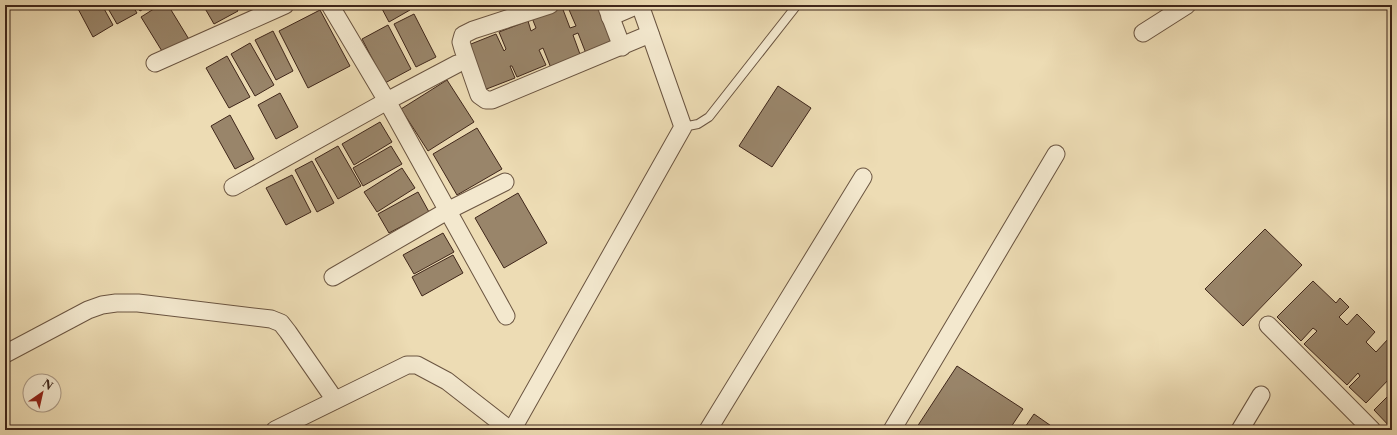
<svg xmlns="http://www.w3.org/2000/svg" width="1397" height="435" font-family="'Libre Caslon Text',serif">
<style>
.building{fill:#99856a;stroke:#3f261a}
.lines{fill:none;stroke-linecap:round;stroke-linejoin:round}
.service-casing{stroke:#6a5440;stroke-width:10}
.minor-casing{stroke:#6a5440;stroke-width:19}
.service{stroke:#f3e8ce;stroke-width:8}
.minor{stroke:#f3e8ce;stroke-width:17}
</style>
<rect width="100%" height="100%" fill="#eddcb4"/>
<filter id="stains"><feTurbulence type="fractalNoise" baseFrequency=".005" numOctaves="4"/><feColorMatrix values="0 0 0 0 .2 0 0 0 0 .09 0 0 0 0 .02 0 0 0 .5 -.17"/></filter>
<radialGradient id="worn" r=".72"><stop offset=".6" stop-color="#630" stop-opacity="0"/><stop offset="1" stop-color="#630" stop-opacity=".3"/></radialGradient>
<g class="building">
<polygon points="76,5 102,5 113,25 93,37"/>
<polygon points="106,5 132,5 137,13 117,24"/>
<polygon points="136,5 150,5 140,11"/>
<polygon points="160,5 168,5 190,41 165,56 141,17"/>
<polygon points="203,5 234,5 238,11 214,24"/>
<polygon points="380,5 407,5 410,10 389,22"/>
<polygon points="567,5 603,5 618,44 587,56 578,33 573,35 581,57 551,68 543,48 539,50 546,65 517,77 512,66 510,66 515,78 484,90 466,46 496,34 504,51 506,49 499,32 528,21 531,31 536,28 532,18 562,7 570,28 576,26"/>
<polygon points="320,10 350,66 308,88 279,31"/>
<polygon points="414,14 436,57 416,67 394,24"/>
<polygon points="388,25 411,69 385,83 362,39"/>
<polygon points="273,31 293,71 276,80 255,40"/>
<polygon points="250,43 274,85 255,96 231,54"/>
<polygon points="227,56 250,97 229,108 206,68"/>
<polygon points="447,80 474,122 428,151 401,109"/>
<polygon points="778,86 811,108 772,167 739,146"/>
<polygon points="280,93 298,127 276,139 258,105"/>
<polygon points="230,115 254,159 235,169 211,126"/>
<polygon points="380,122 392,142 354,165 342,144"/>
<polygon points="477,128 502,169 457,195 433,154"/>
<polygon points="338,146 361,186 338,199 315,159"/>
<polygon points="391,146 402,164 363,186 353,168"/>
<polygon points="312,161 334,203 317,212 295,170"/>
<polygon points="402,168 415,188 377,212 364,192"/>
<polygon points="292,175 311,212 286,225 266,188"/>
<polygon points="418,192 429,212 389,233 378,214"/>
<polygon points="518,193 547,243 504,268 475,218"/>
<polygon points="1265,229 1302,265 1243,326 1205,289"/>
<polygon points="443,233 454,252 414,274 403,255"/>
<polygon points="453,255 463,273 422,296 412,277"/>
<polygon points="1313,281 1336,303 1340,298 1349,307 1339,317 1347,325 1357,314 1375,332 1366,342 1376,352 1389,338 1392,341 1392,376 1366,403 1349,387 1360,376 1358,373 1347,385 1304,344 1317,331 1313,328 1301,341 1277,317"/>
<polygon points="957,366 1023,409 1009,430 915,430"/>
<polygon points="1392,392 1392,429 1374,410"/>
<polygon points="1034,414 1057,430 1023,430"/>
</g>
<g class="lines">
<g class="service-casing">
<polyline id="service" points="683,127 698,124 709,117 797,5"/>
</g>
<g class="minor-casing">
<g id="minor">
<polyline points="330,5 387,101 506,316"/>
<polyline points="550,5 473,30 463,35 461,42 463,49 479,95 486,100 492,100 650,34"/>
<polyline points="606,5 622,47"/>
<polyline points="610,17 638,5"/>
<polyline points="1143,33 1187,5"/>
<polyline points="155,63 285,5"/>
<polyline points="233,187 387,101 457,64"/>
<polyline points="333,277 447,211 505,182"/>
<polyline points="1268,325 1372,430"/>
<polyline points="5,354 88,310 102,305 116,303 138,303 271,319 281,323 288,332 335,400"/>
<polyline points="275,430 407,365 417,365 447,381 510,430"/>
<polyline points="512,430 683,127 640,5"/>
<polyline points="708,430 863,177"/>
<polyline points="892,430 1056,154"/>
<polyline points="1240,430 1261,395"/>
</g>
</g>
<use href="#service" class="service"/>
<use href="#minor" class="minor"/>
</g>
<rect width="1397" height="435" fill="none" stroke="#eddcb4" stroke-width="20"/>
<rect x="6" y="6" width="1385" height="423" fill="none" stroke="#3f261a" stroke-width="2"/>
<rect x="10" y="10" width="1377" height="415" fill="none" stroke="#3f261a"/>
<g transform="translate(42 393) rotate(34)"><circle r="19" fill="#f3e8ce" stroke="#ab9a86"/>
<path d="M0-3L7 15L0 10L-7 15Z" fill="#8f2418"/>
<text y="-6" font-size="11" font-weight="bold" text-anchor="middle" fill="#3f261a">N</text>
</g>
<rect width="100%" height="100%" filter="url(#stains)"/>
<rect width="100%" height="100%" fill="url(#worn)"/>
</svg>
